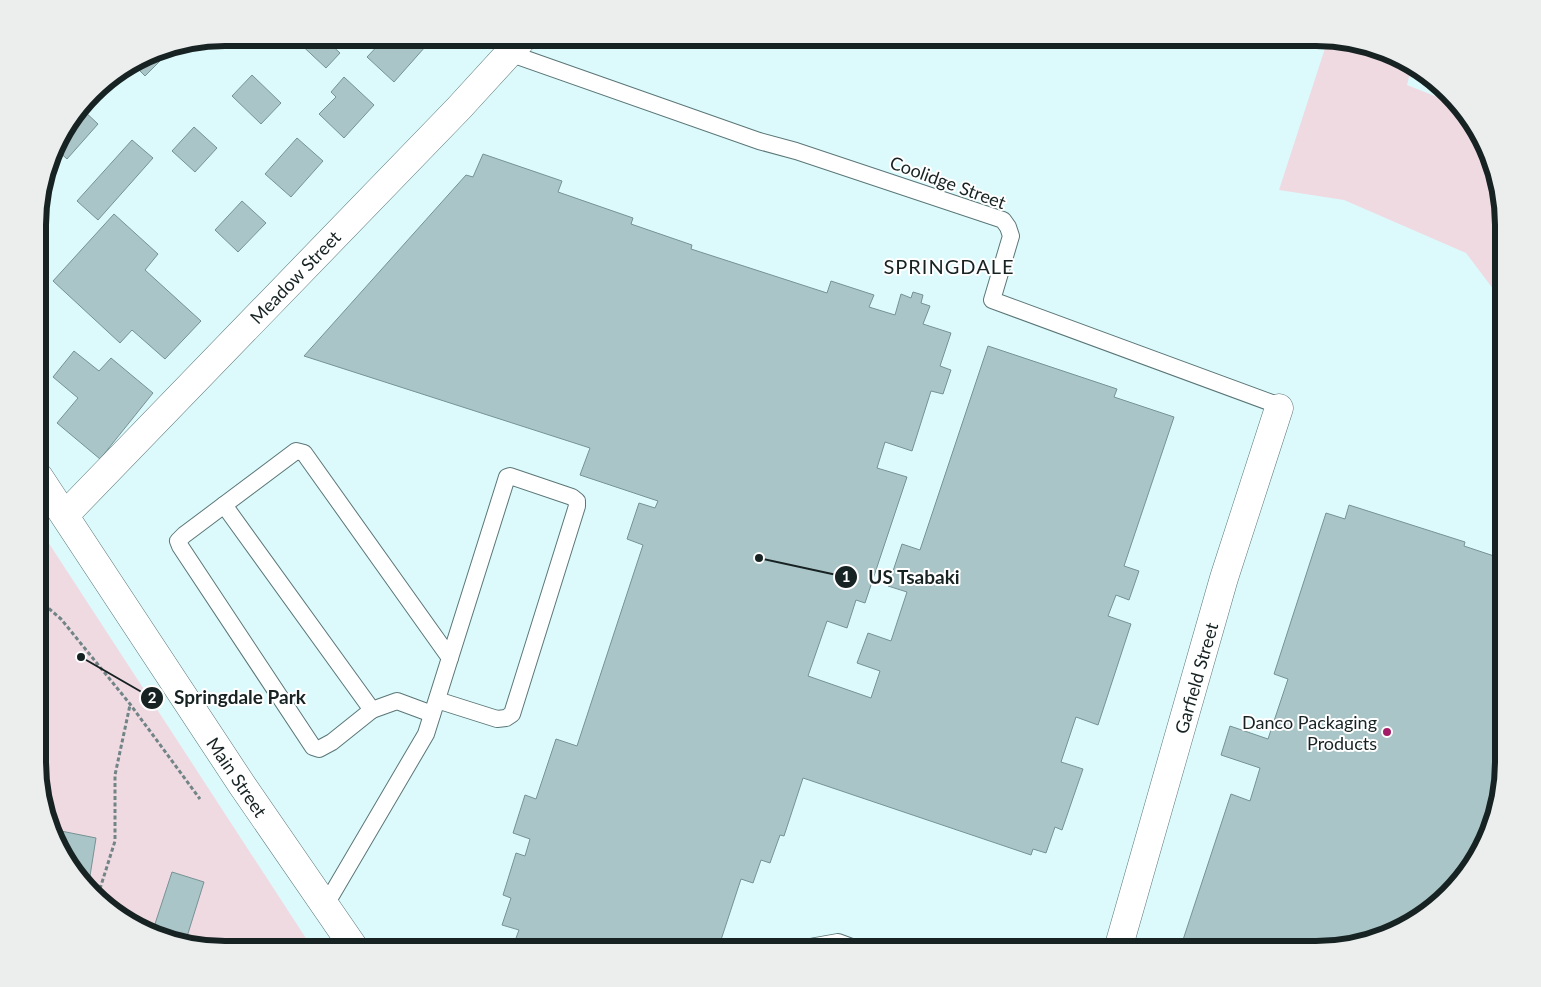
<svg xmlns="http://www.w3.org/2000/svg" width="1541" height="987" font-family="Lato,sans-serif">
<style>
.green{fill:#f0dae2}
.building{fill:#a9c5c7;stroke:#779294}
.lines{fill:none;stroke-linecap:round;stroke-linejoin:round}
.lane-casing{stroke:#5b7677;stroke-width:18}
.street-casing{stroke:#5b7677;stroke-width:29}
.secondary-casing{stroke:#5b7677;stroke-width:29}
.path{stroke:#718486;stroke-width:3;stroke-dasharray:4 2.5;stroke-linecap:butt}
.lane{stroke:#fff;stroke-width:16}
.street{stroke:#fff;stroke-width:28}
.secondary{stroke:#fff;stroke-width:28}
.poi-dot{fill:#a31c68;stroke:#fff;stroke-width:2}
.labels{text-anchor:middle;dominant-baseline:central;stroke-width:4;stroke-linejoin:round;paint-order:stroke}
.street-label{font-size:18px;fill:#172223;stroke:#fff}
.poi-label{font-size:18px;fill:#172223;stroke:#fff;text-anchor:end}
.quarter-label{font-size:20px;letter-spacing:1px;fill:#172223;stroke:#fff}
.rim{fill:none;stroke:#172223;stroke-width:6}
.leader{fill:none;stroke:#172223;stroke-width:2}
.callout-dot{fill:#172223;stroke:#fff;stroke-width:2}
.mark-label{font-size:15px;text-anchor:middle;font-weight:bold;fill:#fff}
.callout-label{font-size:19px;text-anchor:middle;font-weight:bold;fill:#172223;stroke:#fff;stroke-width:4;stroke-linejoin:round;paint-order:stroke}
</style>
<rect width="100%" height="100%" fill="#dcfafc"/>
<g class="green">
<polygon points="1328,39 1376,47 1412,65 1407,85 1450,102 1478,132 1503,213 1503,302 1466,253 1344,200 1279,190"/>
<polygon points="39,528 313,949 225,949 165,940 121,918 69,866 39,786"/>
</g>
<g class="building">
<polygon points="296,38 324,38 340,53 326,68 295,39"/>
<polygon points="385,38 415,38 425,47 394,82 367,57"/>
<polygon points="157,51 164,57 145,76 133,64 154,52"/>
<polygon points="252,75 281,103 261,124 232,96"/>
<polygon points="344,77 374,105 344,138 319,114 336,97 331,92"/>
<polygon points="82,109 98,124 67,159 55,148 59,143 58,141"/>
<polygon points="194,127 217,148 195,172 172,151"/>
<polygon points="297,138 323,161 291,197 265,174"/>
<polygon points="132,140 153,158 98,220 77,201"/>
<polygon points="483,154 562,181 558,192 633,218 631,224 692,245 691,249 827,293 831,281 874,295 869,307 895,315 901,294 911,298 913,292 923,295 921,303 930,306 923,324 951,333 940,366 951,370 943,394 931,391 912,451 885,442 877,468 907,477 865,603 856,600 847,628 827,621 808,676 871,698 880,671 857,663 868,633 891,641 907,592 888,586 902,544 920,550 988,346 1117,389 1114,397 1174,417 1124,566 1139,571 1129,600 1116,595 1108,616 1131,624 1098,725 1076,717 1061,762 1083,769 1062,830 1055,827 1046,853 1033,849 1031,855 803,778 784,836 780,835 770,863 761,860 753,883 741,879 718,949 512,949 519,930 502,925 511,898 503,895 516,853 525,856 530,839 513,833 525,795 536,799 556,739 577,746 643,545 627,539 639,503 655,508 658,501 580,475 590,448 304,356 466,175 473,177"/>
<polygon points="242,201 266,223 238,252 215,230"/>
<polygon points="114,214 158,254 145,270 201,321 165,359 132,330 120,343 53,281"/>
<polygon points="74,351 99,371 111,358 153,393 100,459 57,423 78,398 53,377"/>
<polygon points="1349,505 1465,542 1464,546 1503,559 1503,774 1494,822 1472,866 1410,924 1328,949 1180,949 1231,794 1250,801 1260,768 1221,755 1230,726 1268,739 1288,679 1274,674 1326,513 1345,519"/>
<polygon points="56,830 96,838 90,876 76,873 69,866"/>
<polygon points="172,872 204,882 185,943 165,940 152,933"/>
</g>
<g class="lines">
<g class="lane-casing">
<g id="lane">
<polyline points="509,53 759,141 796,151 1003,220 1008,227 1011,236 992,300 1280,406 1279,408"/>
<polyline points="224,505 184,535 178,541 180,546 313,747 319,749 332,742 372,710"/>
<polyline points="432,714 397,701 372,710 224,505 296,451 304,453 450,658"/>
<polyline points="325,906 426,734 507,477 510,476 572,497 577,501 577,506 512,714 506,718 497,719 437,700"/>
<polyline points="808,949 810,947 838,942 857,949"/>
</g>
</g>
<g class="street-casing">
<g id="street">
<polyline points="65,515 459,108 523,38"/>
<polyline points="1118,949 1224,578 1279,408"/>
</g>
</g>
<g class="secondary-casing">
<polyline id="secondary" points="39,477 242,785 355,949"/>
</g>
<g class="path">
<polyline points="39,600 61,619 130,704 200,799"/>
<polyline points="98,895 115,841 115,775 130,705"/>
</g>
<use href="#lane" class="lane"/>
<use href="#street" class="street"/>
<use href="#secondary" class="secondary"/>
</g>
<circle class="poi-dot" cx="1387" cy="732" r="5"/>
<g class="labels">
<g class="street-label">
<text transform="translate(948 182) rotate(20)">Coolidge Street</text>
<text transform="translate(295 277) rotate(-46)">Meadow Street</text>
<text transform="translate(1196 678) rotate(-74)">Garfield Street</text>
<text transform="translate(237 777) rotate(56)">Main Street</text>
</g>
<g class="poi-label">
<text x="1377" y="722">Danco Packaging<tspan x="1377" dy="21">Products</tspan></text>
</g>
<g class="quarter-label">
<text x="949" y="266">SPRINGDALE</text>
</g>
</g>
<path d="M0 0H1541V987H0ZM225 46H1316A179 179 0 0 1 1495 225V762A179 179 0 0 1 1316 941H225A179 179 0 0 1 46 762V225A179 179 0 0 1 225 46Z" fill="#eceded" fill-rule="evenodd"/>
<path class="rim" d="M225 46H1316A179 179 0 0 1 1495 225V762A179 179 0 0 1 1316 941H225A179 179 0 0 1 46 762V225A179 179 0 0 1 225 46Z"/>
<path class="leader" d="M759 558L846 577M81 657L152 698"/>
<g class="callout-dot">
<circle cx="759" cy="558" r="5"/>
<circle cx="81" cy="657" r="5"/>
<circle cx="846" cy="577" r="12"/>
<circle cx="152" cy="698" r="12"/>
</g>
<g class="mark-label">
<text x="846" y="582">1</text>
<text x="152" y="703">2</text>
</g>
<g class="callout-label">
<text x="914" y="584">US Tsabaki</text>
<text x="240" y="704">Springdale Park</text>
</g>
</svg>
